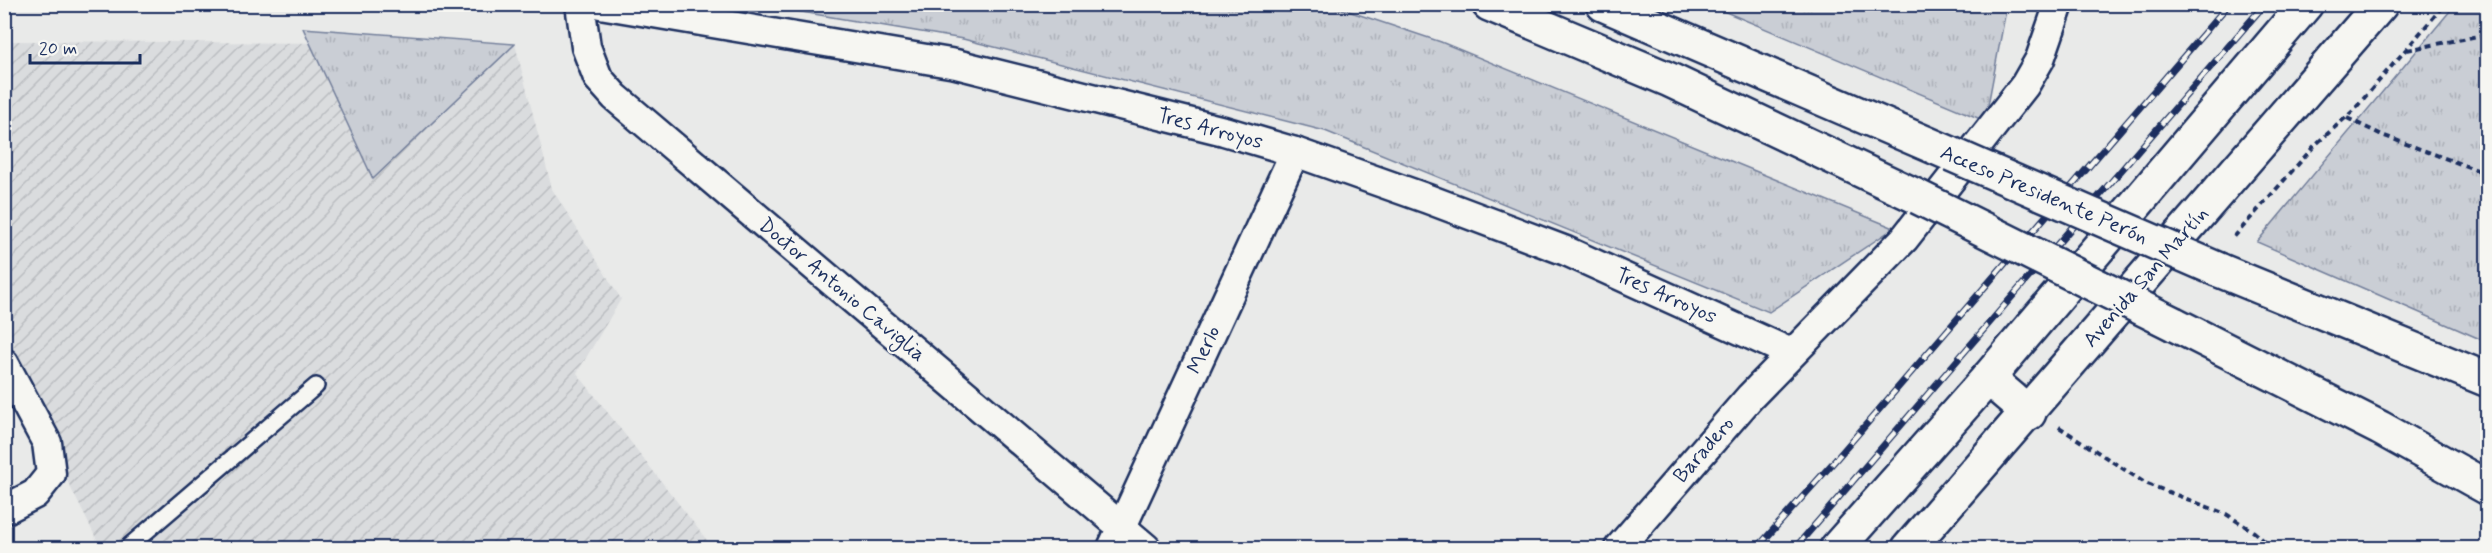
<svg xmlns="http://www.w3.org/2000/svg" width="2492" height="553" font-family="Mynerve,sans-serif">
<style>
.industrial{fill:url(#industrial-furrows)}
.grass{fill:url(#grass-tufts);stroke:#727e9a;stroke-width:1.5}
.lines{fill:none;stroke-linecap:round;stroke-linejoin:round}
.service-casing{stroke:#1b2f5e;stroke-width:20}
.minor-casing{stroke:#1b2f5e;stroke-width:33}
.secondary-casing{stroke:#1b2f5e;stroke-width:38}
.primary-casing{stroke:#1b2f5e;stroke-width:38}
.motorway-casing{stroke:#1b2f5e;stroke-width:38}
.path{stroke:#1b2f5e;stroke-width:4;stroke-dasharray:6 4.5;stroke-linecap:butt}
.service{stroke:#f6f6f2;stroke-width:15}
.minor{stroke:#f6f6f2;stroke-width:28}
.secondary{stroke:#f6f6f2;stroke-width:33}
.primary{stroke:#f6f6f2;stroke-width:33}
.motorway{stroke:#f6f6f2;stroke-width:33}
.rail-casing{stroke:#1b2f5e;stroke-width:7}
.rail{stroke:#f6f6f2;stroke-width:4.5;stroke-dasharray:14;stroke-linecap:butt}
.motorway-bridge-casing{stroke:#1b2f5e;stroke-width:38;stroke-linecap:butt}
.motorway-bridge{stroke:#f6f6f2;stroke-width:33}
.labels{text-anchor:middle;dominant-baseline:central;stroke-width:4.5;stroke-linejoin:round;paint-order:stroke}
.street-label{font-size:21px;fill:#1b2f5e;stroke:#f6f6f2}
</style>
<defs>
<pattern id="industrial-furrows" width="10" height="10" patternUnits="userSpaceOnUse" patternTransform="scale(1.5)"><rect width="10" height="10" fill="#dadcde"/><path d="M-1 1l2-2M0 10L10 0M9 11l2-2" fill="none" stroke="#babdc1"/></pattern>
<pattern id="grass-tufts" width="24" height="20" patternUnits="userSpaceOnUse" patternTransform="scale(1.5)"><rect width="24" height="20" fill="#caced5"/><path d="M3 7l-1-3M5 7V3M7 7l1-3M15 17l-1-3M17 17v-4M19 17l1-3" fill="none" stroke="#adb1b9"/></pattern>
</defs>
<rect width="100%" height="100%" fill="#e9eae9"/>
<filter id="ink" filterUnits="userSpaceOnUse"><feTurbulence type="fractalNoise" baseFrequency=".0167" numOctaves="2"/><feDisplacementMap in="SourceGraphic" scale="12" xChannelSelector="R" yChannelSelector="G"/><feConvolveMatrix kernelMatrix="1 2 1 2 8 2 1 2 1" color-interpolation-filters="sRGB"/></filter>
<g filter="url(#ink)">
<polygon class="industrial" points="5,41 515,44 552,189 621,299 577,373 713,548 101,548 5,357"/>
<g class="grass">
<polygon points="760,5 1330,5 1441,42 1894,228 1769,312 1325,131 963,39"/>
<polygon points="1709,5 2007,5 1985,121"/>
<polygon points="2455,5 2487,5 2487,342 2257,242"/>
<polygon points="303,28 515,44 373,179"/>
</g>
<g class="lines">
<g class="service-casing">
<polyline id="service" points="127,548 316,386"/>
</g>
<g class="minor-casing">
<g id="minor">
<polyline points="580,4 586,47 598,78 615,97 1146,548"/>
<polyline points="600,4 956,64 1224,131 1295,152 1428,199 1566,251 1791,353"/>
<polyline points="4,363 47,443 51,474 35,494 4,510"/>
<polyline points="1112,548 1295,152"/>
<polyline points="1619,548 1750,397 1904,239 2025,85 2040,59 2059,4"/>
</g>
</g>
<g class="secondary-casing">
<g id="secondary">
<polyline points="1988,378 2029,413"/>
<polyline points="1837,548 1988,378 2306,4"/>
<polyline points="1909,548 2381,4"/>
</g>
</g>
<g class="primary-casing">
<polyline id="primary" points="2174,324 2380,428 2488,488"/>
</g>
<g class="motorway-casing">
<g id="motorway">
<polyline points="1489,4 1670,80 1918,197"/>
<polyline points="1603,4 1951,154"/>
<polyline points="2219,270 2488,380"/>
</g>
</g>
<g class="path">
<polyline points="2407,50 2488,34"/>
<polyline points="2347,118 2382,135 2488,174"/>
<polyline points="2234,237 2316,144 2353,111 2445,4"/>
<polyline points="2059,427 2145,483 2226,514 2254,532 2272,548"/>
</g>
<use href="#service" class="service"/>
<use href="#minor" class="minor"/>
<use href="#secondary" class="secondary"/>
<use href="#primary" class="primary"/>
<use href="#motorway" class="motorway"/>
<g class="rail-casing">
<g id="rail">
<polyline points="1757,548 1832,464 2229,4"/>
<polyline points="1795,548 2265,4"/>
</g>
</g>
<use href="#rail" class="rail"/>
<g class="motorway-bridge-casing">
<g id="motorway-bridge">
<polyline points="1951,154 2219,270"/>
<polyline points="1918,197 2174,324"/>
</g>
</g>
<use href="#motorway-bridge" class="motorway-bridge"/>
</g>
</g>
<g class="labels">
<g class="street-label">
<text transform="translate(1210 129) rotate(15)">Tres Arroyos</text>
<text transform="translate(2044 195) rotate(23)">Acceso Presidente Perón</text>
<text transform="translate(2146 277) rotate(-49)">Avenida San Martín</text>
<text transform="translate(842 290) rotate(40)">Doctor Antonio Caviglia</text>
<text transform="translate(1666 296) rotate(24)">Tres Arroyos</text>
<text transform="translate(1204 350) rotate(-65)">Merlo</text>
<text transform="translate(1704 450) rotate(-49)">Baradero</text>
</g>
</g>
<rect width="2492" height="553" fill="none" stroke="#f6f6f2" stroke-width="24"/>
<rect x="12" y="12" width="2468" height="529" fill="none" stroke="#1b2f5e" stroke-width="2" filter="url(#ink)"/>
<path d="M30 54v9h110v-9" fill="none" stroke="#1b2f5e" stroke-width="3"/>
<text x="39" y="54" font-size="18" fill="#1b2f5e" stroke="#f6f6f2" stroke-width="4.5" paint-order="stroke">20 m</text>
</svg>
